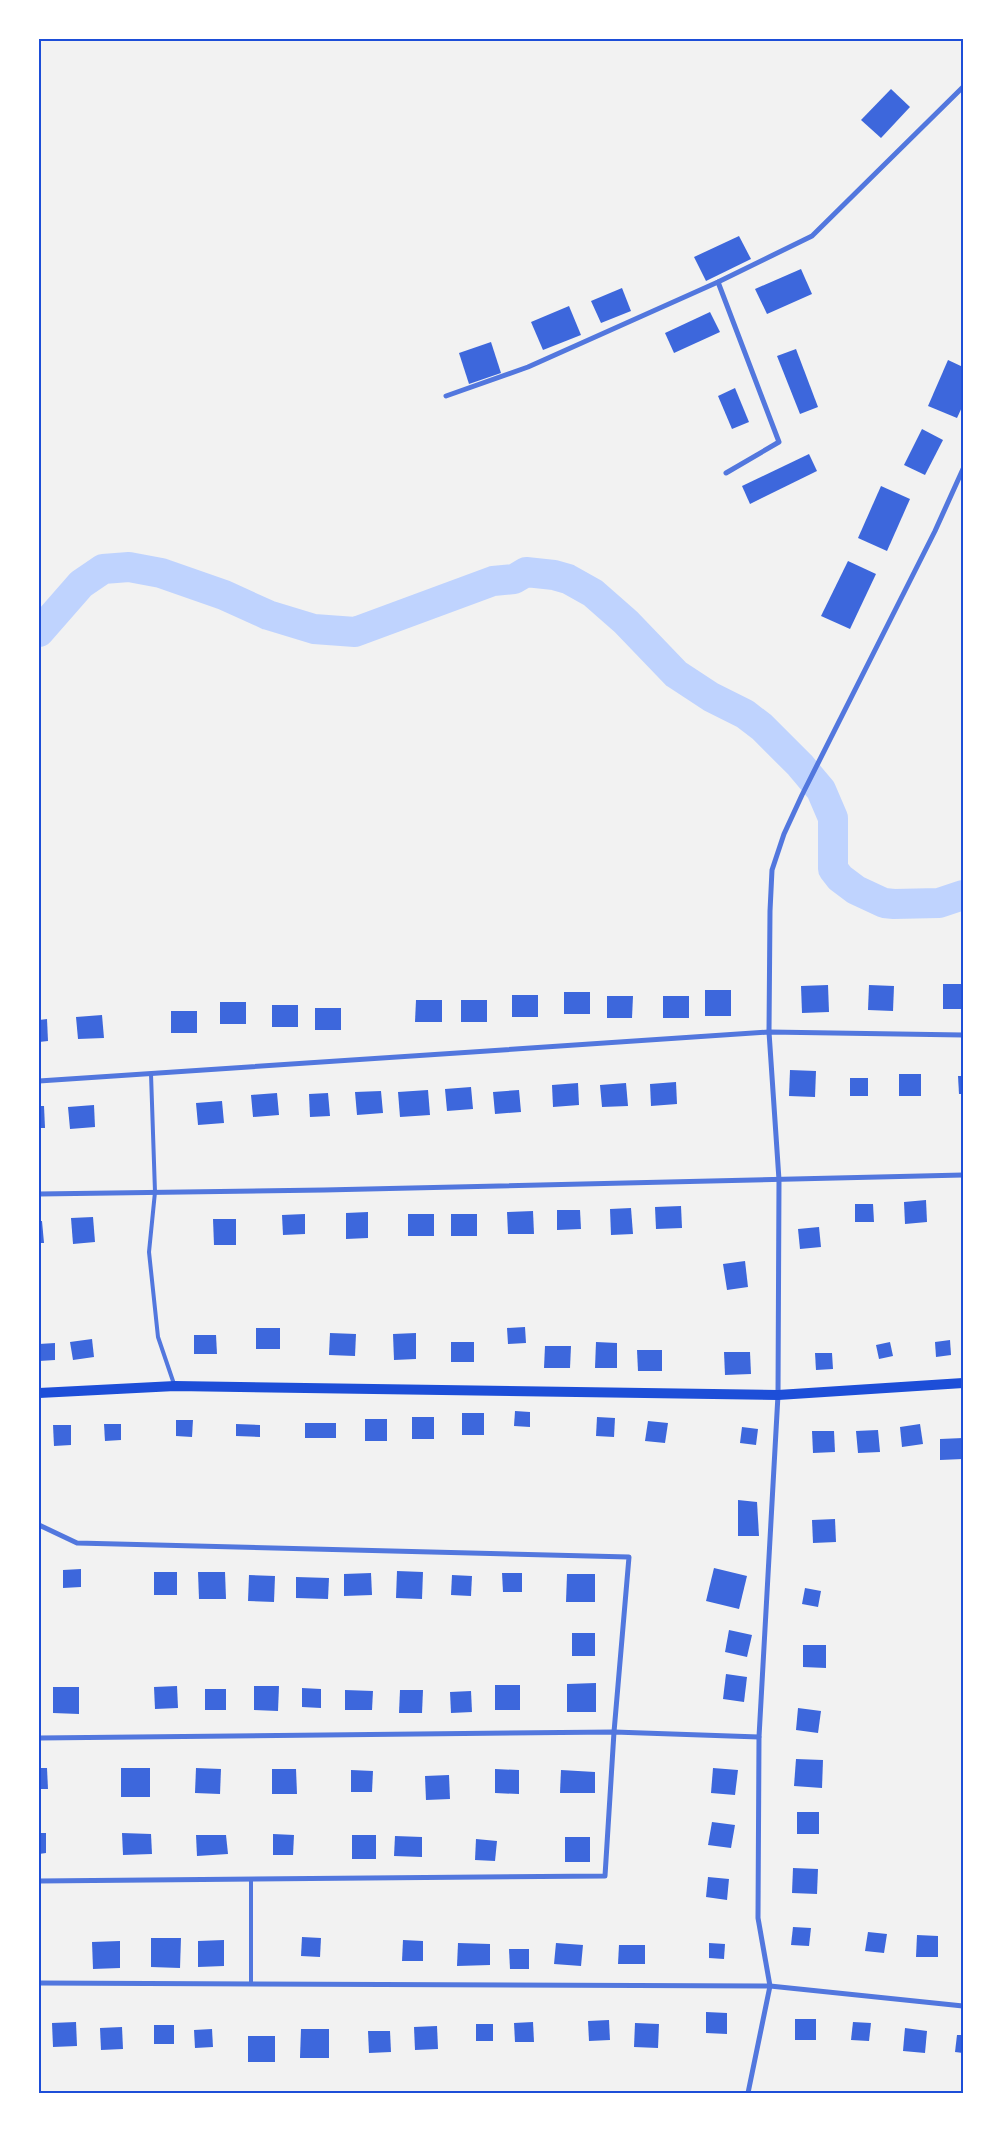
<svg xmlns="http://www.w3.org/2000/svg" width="1002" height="2132" font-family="Rubik,sans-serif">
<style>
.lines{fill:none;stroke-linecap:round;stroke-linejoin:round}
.river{stroke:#bfd3fe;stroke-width:30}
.building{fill:#3d67dc}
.service{stroke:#5277de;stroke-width:4}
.minor{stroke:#5277de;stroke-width:5}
.secondary{stroke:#1d4ed8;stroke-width:10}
.neatline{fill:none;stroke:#1d4ed8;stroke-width:2}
</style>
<rect width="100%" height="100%" fill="#f2f2f2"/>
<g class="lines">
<polyline class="river" points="39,632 81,584 103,569 129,567 161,573 224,595 268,615 314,629 355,632 493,581 514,579 526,572 554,575 568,579 593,593 626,622 676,674 711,697 745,714 762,727 800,765 821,790 833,818 833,869 840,878 856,890 884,903 894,904 939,903 963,895"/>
</g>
<g class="building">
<polygon points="891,89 910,107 881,138 861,120"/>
<polygon points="739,236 751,259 706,281 694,257"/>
<polygon points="801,269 812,294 767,314 755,289"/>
<polygon points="622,288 631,311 601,323 591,301"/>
<polygon points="569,306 581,335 543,350 531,322"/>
<polygon points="710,312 720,332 674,353 665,333"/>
<polygon points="491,342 501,373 469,384 459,353"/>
<polygon points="796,349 818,407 800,414 777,356"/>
<polygon points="948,360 963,367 963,405 957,418 928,406"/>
<polygon points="735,388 749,422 732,429 718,396"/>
<polygon points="922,429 943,440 925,475 904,465"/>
<polygon points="809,454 817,471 750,504 742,486"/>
<polygon points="881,486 910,499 887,551 858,538"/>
<polygon points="848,561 876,574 850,629 821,616"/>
<rect x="943" y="984" width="20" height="25"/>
<polygon points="828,985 829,1012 802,1013 801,986"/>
<polygon points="869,985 894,986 893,1011 868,1010"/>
<rect x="705" y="990" width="26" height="26"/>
<rect x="564" y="992" width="26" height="22"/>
<rect x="512" y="995" width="26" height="22"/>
<polygon points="607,996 633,996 632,1018 607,1018"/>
<rect x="663" y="996" width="26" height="22"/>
<polygon points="416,1000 442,1000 442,1022 415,1022"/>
<rect x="461" y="1000" width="26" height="22"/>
<rect x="220" y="1002" width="26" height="22"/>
<rect x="272" y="1005" width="26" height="22"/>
<rect x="315" y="1008" width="26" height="22"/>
<rect x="171" y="1011" width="26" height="22"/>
<polygon points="102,1015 104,1038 78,1039 76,1017"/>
<polygon points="47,1019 48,1041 39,1042 39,1020"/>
<polygon points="790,1070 816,1071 815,1097 789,1096"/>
<rect x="899" y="1074" width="22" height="22"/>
<polygon points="958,1076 963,1076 963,1094 959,1094"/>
<rect x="850" y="1078" width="18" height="18"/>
<polygon points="676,1082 677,1104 651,1106 650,1084"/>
<polygon points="578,1083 579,1105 553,1107 552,1085"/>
<polygon points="626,1083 628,1106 602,1107 600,1085"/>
<polygon points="471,1087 473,1109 447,1111 445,1089"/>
<polygon points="428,1090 430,1115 400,1117 398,1092"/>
<polygon points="519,1090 521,1112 495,1114 493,1092"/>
<polygon points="381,1091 383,1113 357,1115 355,1092"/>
<polygon points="277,1093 279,1115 253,1117 251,1095"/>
<polygon points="328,1093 330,1116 310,1117 309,1094"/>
<polygon points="222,1101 224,1123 198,1125 196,1103"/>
<polygon points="94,1105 95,1127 70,1129 68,1107"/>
<polygon points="39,1106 44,1106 45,1128 39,1128"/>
<polygon points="926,1200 927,1222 905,1224 904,1202"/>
<polygon points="855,1204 873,1204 874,1222 855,1222"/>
<polygon points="681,1206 682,1228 656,1229 655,1207"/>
<polygon points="631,1208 633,1234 611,1235 610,1209"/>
<polygon points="557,1210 580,1210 581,1229 557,1230"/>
<polygon points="533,1211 534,1234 508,1234 507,1212"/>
<polygon points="368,1212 368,1238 346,1239 346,1213"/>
<polygon points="305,1214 305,1234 283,1235 282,1215"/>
<rect x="408" y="1214" width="26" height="22"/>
<rect x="451" y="1214" width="26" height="22"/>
<polygon points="93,1217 95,1242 73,1244 71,1218"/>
<polygon points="213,1219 236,1219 236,1245 214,1245"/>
<polygon points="39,1221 42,1221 44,1243 39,1243"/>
<polygon points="819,1227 821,1247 800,1249 798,1229"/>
<polygon points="745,1261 748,1287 727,1290 723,1264"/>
<polygon points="525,1327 526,1343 508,1344 507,1328"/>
<rect x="256" y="1328" width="24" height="21"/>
<polygon points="330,1333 356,1334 355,1356 329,1355"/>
<polygon points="416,1333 416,1359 394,1360 393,1334"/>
<polygon points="194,1335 216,1335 217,1354 194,1354"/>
<polygon points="92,1339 94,1357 73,1360 70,1342"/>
<polygon points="950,1340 951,1355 936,1357 935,1342"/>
<rect x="451" y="1342" width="23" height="20"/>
<polygon points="596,1342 617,1343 617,1368 595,1368"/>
<polygon points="890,1342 893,1356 879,1359 876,1345"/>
<polygon points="55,1343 55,1360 39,1361 39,1344"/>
<polygon points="545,1346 571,1346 570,1368 544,1368"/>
<polygon points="637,1350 662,1350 662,1371 638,1371"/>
<polygon points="724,1352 750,1352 751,1374 725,1375"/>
<polygon points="815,1353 832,1353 833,1369 816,1370"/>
<polygon points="515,1411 530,1412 530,1427 514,1426"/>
<rect x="462" y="1413" width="22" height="22"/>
<rect x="412" y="1417" width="22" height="22"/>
<polygon points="597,1417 615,1418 614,1437 596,1436"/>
<rect x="365" y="1419" width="22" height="22"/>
<polygon points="176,1420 193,1420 192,1437 176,1436"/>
<polygon points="648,1421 668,1423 665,1443 645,1441"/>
<rect x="305" y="1423" width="31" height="15"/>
<polygon points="104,1424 121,1424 121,1440 105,1441"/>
<polygon points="236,1424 260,1425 260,1437 236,1436"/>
<polygon points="920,1424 923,1444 902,1447 900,1427"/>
<polygon points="53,1425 71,1425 71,1445 54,1446"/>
<polygon points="742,1427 758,1429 756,1445 740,1443"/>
<polygon points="878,1430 880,1452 858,1453 856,1431"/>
<polygon points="812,1431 834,1431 835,1452 813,1453"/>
<polygon points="963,1438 963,1459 940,1460 940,1439"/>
<polygon points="738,1500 757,1502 759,1536 738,1536"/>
<polygon points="835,1519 836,1542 813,1543 812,1520"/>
<polygon points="714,1568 747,1576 739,1609 706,1601"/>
<polygon points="81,1569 81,1587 63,1588 63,1570"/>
<polygon points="397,1571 423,1572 422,1599 396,1598"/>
<rect x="154" y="1572" width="23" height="23"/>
<polygon points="198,1572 225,1572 226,1599 199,1599"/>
<polygon points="371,1573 372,1595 344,1596 344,1574"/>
<polygon points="502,1573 522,1573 522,1592 503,1592"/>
<polygon points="567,1574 595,1574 595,1602 566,1602"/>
<polygon points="249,1575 275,1576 274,1602 248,1601"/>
<polygon points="452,1575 472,1576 471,1596 451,1595"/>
<polygon points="296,1577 329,1578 328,1599 296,1598"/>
<polygon points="805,1588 821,1591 818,1607 802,1604"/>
<polygon points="729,1630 752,1635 747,1657 725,1652"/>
<rect x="572" y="1633" width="23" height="23"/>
<polygon points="803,1645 826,1645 826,1668 803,1667"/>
<polygon points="726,1674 747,1677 744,1702 723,1699"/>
<polygon points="596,1683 596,1712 567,1712 567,1684"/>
<rect x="495" y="1685" width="25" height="25"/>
<polygon points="177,1686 178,1708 155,1709 154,1687"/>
<polygon points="254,1686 279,1686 278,1711 254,1710"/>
<polygon points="53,1687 79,1687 79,1714 53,1713"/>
<polygon points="302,1688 321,1689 321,1708 302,1707"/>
<rect x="205" y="1689" width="21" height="21"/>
<polygon points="345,1690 373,1691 372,1710 345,1710"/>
<polygon points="400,1690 423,1690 422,1713 399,1713"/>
<polygon points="471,1691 472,1712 451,1713 450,1692"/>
<polygon points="798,1708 821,1711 818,1733 796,1730"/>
<polygon points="796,1759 823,1760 822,1788 794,1786"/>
<polygon points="39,1768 47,1768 48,1789 39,1789"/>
<rect x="121" y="1768" width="29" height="29"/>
<polygon points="196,1768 221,1769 220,1794 195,1793"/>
<polygon points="713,1768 738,1770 735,1795 711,1793"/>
<polygon points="272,1769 296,1769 297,1794 272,1794"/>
<polygon points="495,1769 519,1770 519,1794 495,1793"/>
<polygon points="351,1770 373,1771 372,1792 351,1792"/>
<polygon points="561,1770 595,1772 595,1793 560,1793"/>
<polygon points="449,1775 450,1799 426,1800 425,1776"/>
<rect x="797" y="1812" width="22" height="22"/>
<polygon points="712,1822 735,1825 731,1848 708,1845"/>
<polygon points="39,1833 46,1833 46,1853 39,1854"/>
<polygon points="122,1833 151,1834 152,1854 123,1855"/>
<polygon points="273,1834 294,1835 293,1855 273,1855"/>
<polygon points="196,1835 226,1835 228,1854 197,1856"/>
<rect x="352" y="1835" width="24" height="24"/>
<polygon points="395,1836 422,1837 422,1857 394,1856"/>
<rect x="565" y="1837" width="25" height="25"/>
<polygon points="476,1839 497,1841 495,1861 475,1860"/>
<polygon points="793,1868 818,1869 817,1894 792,1893"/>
<polygon points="708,1877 729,1879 727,1900 706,1897"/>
<polygon points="793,1927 811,1928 809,1946 791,1945"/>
<polygon points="868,1932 887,1934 884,1953 865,1951"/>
<polygon points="917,1935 938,1936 938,1957 916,1957"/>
<polygon points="302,1937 321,1938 320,1957 301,1956"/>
<polygon points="151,1938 181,1938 180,1968 151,1967"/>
<polygon points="224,1940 224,1966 198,1967 198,1941"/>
<polygon points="403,1940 423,1941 423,1961 402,1961"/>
<polygon points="120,1941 120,1968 93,1969 92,1942"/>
<polygon points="458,1943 490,1944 490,1965 457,1966"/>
<polygon points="556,1943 583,1945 581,1966 554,1964"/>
<polygon points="709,1943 725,1944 724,1959 709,1958"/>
<polygon points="619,1945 645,1945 645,1964 618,1964"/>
<polygon points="509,1949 529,1949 529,1969 510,1969"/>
<polygon points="706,2012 727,2013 727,2034 706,2033"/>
<rect x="795" y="2019" width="21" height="21"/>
<polygon points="609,2020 610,2040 589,2041 588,2021"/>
<polygon points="76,2022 77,2046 53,2047 52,2023"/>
<polygon points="533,2022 534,2042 515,2042 514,2023"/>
<polygon points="853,2022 871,2023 869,2041 851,2040"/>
<polygon points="635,2023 659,2024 658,2048 634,2047"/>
<rect x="476" y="2024" width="17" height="17"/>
<rect x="154" y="2025" width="20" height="19"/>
<polygon points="437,2026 438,2049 415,2050 414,2027"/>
<polygon points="122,2027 123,2049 101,2050 100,2028"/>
<polygon points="905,2028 927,2031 925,2053 903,2051"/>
<polygon points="212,2029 213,2047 195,2048 194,2030"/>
<polygon points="301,2029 329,2029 329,2058 300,2058"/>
<polygon points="368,2031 390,2031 391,2052 369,2053"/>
<polygon points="957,2035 963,2035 963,2053 955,2052"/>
<rect x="248" y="2036" width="27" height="26"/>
</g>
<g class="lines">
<g class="service">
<polyline points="151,1074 155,1192 149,1252 158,1337 174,1384"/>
<polyline points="251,1879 251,1982"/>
</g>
<g class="minor">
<polyline points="718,282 779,442 726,473"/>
<polyline points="446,396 528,367 718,282 812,236 963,87"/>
<polyline points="39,1081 769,1032 963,1035"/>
<polyline points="39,1194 324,1190 963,1175"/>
<polyline points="39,1525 77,1543 629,1557 614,1732 605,1876 39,1881"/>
<polyline points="39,1738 614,1732 759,1737"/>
<polyline points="39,1983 770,1986 963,2006"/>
<polyline points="748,2093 770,1986 758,1918 759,1737 778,1395 779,1180 769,1032 770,911 772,870 784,834 802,795 935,531 963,469"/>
</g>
<polyline class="secondary" points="39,1393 175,1386 778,1395 963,1383"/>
</g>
<rect width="1002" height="2132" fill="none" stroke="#ffffff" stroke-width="80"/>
<rect x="40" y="40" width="922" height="2052" class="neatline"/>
</svg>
